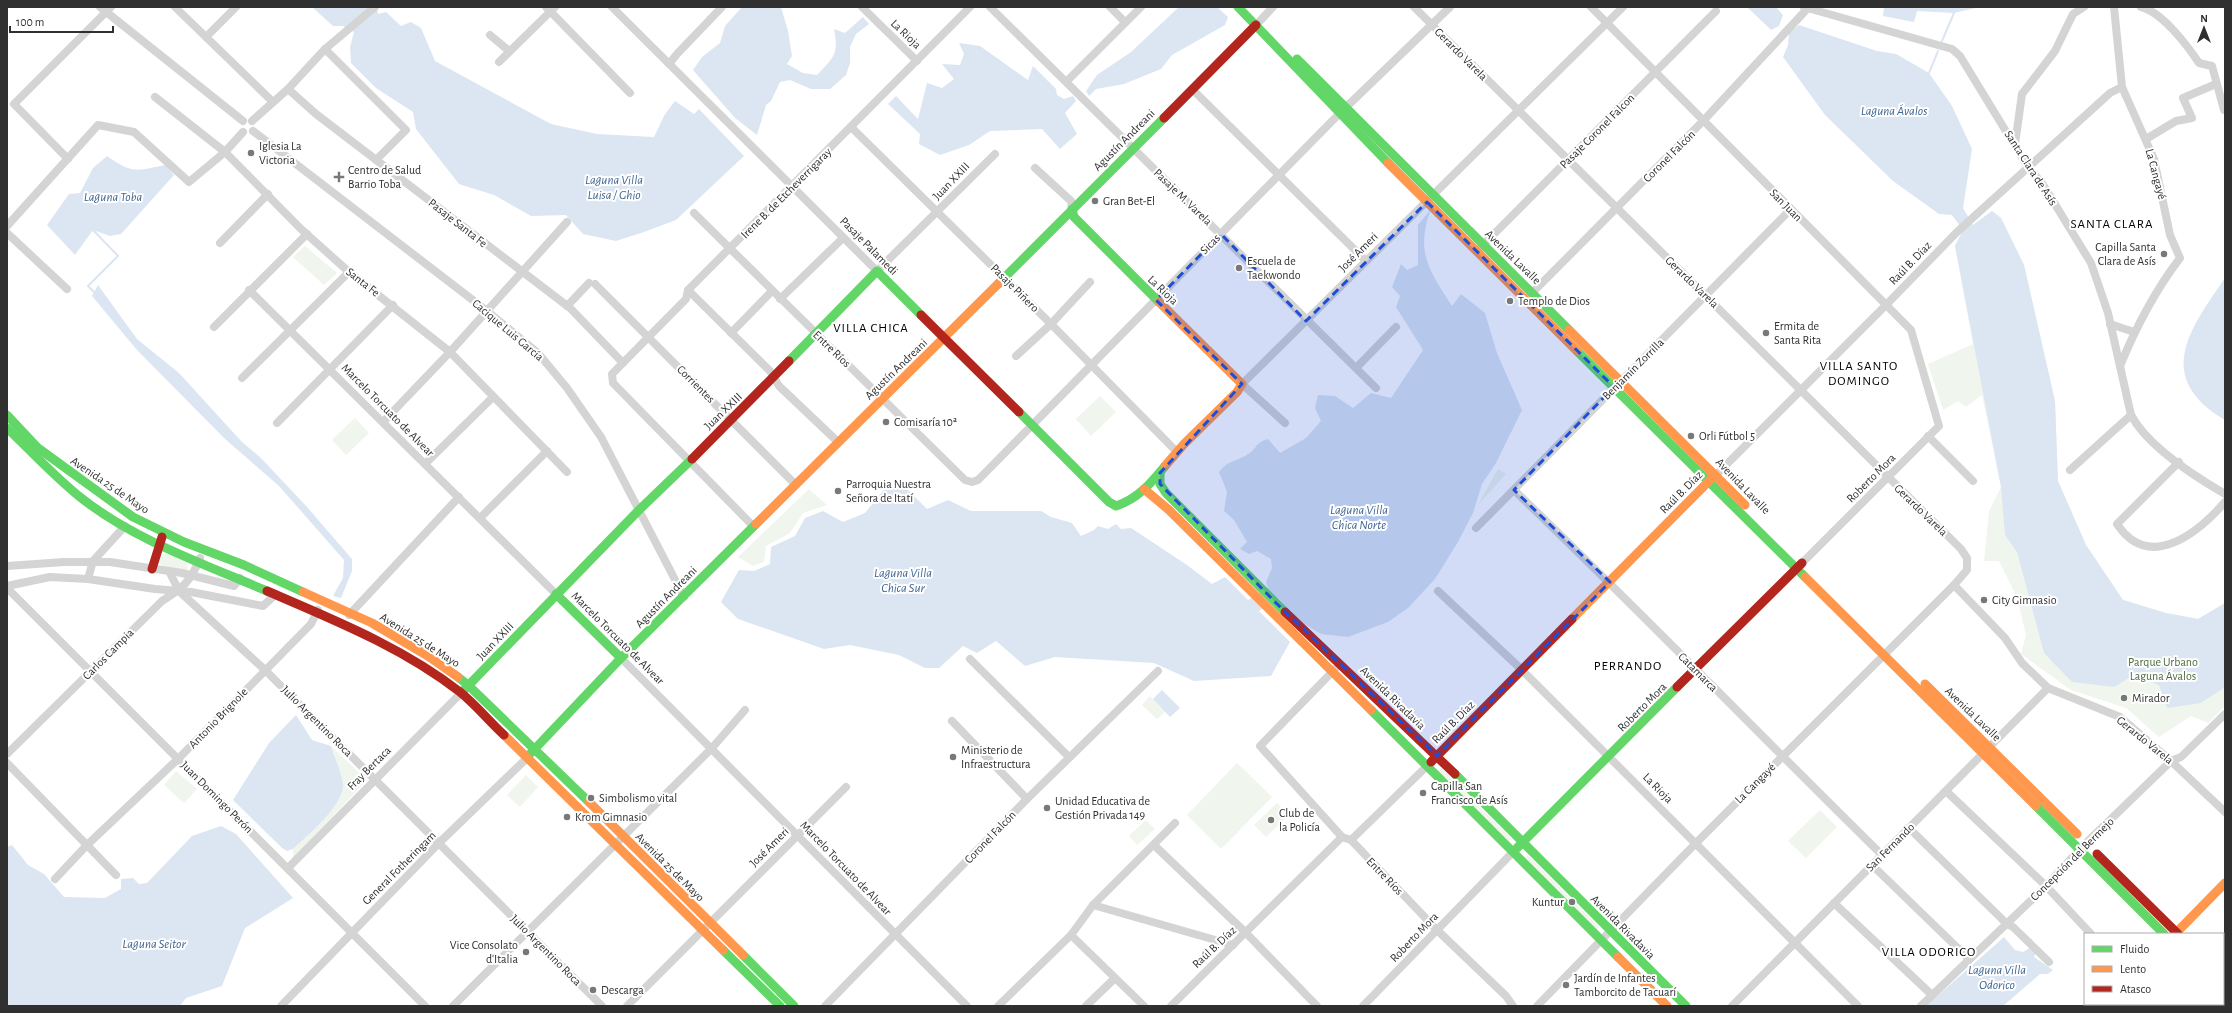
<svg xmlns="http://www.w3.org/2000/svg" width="2232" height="1013" font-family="'Alegreya Sans',sans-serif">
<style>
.green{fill:#f0f5ed}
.water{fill:#dbe6f2}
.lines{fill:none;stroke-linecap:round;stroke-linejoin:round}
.stream{stroke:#dbe6f2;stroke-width:2}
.street{stroke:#d4d4d4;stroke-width:8}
.fast{stroke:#63d668;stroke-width:9}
.slow{stroke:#ff974d;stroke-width:9}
.jam{stroke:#b3261e;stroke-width:9}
.marked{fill:#1d4ed8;fill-opacity:0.2;stroke:#1d4ed8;stroke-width:3;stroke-dasharray:8 5;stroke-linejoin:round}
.poi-dot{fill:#787878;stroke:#fff;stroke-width:1.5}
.labels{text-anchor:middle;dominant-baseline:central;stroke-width:4;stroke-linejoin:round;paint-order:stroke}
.street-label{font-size:12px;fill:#303030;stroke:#fff}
.poi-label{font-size:12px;fill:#303030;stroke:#fff;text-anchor:start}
.park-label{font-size:12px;fill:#4d6b3e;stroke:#fff}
.water-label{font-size:13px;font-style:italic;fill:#3f6591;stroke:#fff}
.neighbourhood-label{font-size:13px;letter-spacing:1px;fill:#000;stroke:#fff}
</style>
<rect width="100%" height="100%" fill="#fff"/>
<g class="green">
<polygon points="1992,211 2001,218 2024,265 2055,401 2058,481 2086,545 2123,600 2166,613 2198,619 2225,603 2225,706 2208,723 2191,716 2159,737 2126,708 2071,690 2021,654 2026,635 2017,597 1999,561 1984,561 1989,511 2001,487 1982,395 1966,407 1958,401 1943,410 1928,364 1973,344 1955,246 1973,225"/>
<polygon points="305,246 337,273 324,285 293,257"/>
<polygon points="1100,396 1116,412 1091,436 1076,419"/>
<polygon points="355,418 369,433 346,455 332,440"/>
<polygon points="1498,469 1506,474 1478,505"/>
<polygon points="809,489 827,505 803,513 790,533 766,546 764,562 753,566 738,557"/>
<polygon points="163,554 169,554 187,563 188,571 162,566 159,562"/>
<polygon points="1150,696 1165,712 1157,719 1142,705"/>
<path d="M331,746L367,780L293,858V849C308,835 340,809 343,787C344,778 334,756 331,746Z"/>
<polygon points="1237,763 1272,797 1221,849 1187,815"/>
<polygon points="1441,768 1512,839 1509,842 1438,771"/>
<polygon points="176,771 197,789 184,803 164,785"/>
<polygon points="526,775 538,787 520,807 507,795"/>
<polygon points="1277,803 1289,815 1266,837 1254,825"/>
<polygon points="1820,810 1837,827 1806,858 1788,841"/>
<polygon points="1146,820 1155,829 1137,845 1129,836"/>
<polygon points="1528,855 1599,927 1597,930 1525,858"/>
</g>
<g class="water">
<polygon points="312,7 377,7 378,14 386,12 401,26 411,22 421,28 435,61 551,124 597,134 654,137 665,114 675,101 694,114 699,109 744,156 676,220 644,232 616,241 583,234 566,215 531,216 494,195 459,184 416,129 413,112 376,88 351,63 350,47 354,32 343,26 333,26"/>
<path d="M742,7H781L788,31L792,56L787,64L803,73L817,75C834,57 839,54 834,29L845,33L863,17L869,24L856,34L850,47V63L846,75L830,89H811L790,80L780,82L771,101L766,105L757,135L735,118L693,70L702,57L720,43L725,26Z"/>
<polygon points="1179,7 1217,7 1228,17 1225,25 1172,55 1161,69 1124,84 1096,89 1089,96 1086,91 1097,75 1131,52"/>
<polygon points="1747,7 1776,7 1783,15 1779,26 1771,30"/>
<polygon points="1884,7 1980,7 1954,13 1917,11 1914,22 1883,16"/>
<polygon points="1799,25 1877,51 1896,54 1929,73 1952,106 1972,149 1963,208 1973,225 1992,211 2001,218 2024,265 2055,401 2058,481 2086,545 2123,600 2166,613 2198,619 2225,603 2225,687 2201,703 2167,708 2159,685 2134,675 2114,687 2072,682 2044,653 2017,552 2005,535 2001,487 1955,246 1963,230 1952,215 1939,214 1893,181 1825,115 1783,57 1788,45 1789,33"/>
<polygon points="959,43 980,46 1028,80 1033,66 1056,89 1057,95 1064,99 1073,96 1076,101 1065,113 1077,134 1060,149 1042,129 990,131 969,145 940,155 919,144 920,134 888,104 896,96 918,119 927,83 942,88 954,79 942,64 960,65 964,54"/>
<path d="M107,156C132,174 137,171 165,165L174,175L121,234L110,236L93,230L75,255L47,225L69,194L80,193L93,168Z"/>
<path d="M1431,209C1415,252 1429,270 1452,306L1461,294L1485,313L1497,353L1522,410L1496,463L1482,484L1473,513L1458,542L1435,579L1408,608L1388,622L1348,637L1321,634L1298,620L1278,598L1259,611L1290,642L1271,676L1194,681L1154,663L1055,657L1025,666L996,641L977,653L963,646L939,668H925L899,655L850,645L824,649L738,619L721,602L739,570L754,571L770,564L771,547L795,536L805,518L823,511L843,522L865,513L886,487L907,489L927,509L948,500L971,511H1041L1051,517L1072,523L1081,536L1094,530L1098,526L1108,529L1116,524L1121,529L1131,528L1187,565L1212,584L1225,577L1248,600L1268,588L1266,582L1272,568L1271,559L1257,551L1249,554L1240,549L1247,542L1234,520L1224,511L1227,492L1219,472C1229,459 1237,462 1248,454C1258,448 1254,443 1268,439L1280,453L1306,438L1321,421L1315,408L1318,395L1335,396L1353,408L1371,393L1391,398L1423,350L1396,307L1400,296L1392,287L1401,264L1407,270L1418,265V225Z"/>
<path d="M2225,278V420C2153,377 2190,329 2225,278Z"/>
<polygon points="98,285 137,339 179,373 242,442 261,458 307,507 352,559 352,571 341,598 333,596 343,578 344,560 279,486 224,438 137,350 92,296"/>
<polygon points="1162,690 1180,708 1170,717 1153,699"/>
<path d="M296,715L312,740L331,746C334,756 344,778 343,787C340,809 308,835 293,849L287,851L282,848L233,800L269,743Z"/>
<polygon points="221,826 236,834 293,898 245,928 222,986 186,998 180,1006 7,1006 7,847 12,845 28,865 44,874 64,897 105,898 121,889 121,879 133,878 139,884 147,883 192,836"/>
<polygon points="2004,937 2015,950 2023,952 2031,947 2036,952 2034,957 2053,970 2048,974 2040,974 2003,1006 1926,1006"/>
</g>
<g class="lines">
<g class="stream">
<polyline points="1942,41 1954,13"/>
<polyline points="1929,73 1938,51"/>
<polyline points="93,230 118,256 88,286 94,292"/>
</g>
<g class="street">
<polyline points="100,7 243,121"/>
<polyline points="175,7 273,102"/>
<polyline points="546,7 630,93"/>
<polyline points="612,7 877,271 995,154"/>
<polyline points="862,7 917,61"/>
<polyline points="990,7 1376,388"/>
<polyline points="1110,7 1125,22"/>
<polyline points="1414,7 1961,549 1967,558 1967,570 1954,585 1696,843 1537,1006"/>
<polyline points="1591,7 1911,330 1939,426 1802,563"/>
<path d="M1804,7L1952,49L1960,56L2029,169L2042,183L2091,263L2108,313L2131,415C2148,447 2194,476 2225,494"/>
<path d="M2114,7L2122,87L2154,159L2170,235L2180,258C2154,292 2136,327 2120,366"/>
<path d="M2141,7C2162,12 2187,45 2199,63L2212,66L2224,110L2225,109"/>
<polyline points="1256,25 1273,7"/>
<polyline points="490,35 509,51"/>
<polyline points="206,37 236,7"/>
<polyline points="325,49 406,130 376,160"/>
<polyline points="499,62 555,7"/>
<polyline points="669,64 677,54 722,7"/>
<polyline points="1067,81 1141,7"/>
<polyline points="288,89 316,114 570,308 623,363"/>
<polyline points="1192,89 1366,261"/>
<polyline points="155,97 225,152 301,229 349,272 450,352 567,472"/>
<polyline points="252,121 288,89 325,49 375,7"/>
<polyline points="851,127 1051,324 1177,452"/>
<polyline points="253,131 487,311 538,353 567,388 601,437 684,597"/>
<polyline points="2146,139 2176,121 2192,118 2183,98 2216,84"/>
<polyline points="2015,144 2022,94 2055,51 2073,14 2084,7"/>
<polyline points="68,159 14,104 111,7"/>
<polyline points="1035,168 1071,201 1072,209"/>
<polyline points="694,213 965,480 972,482 978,480 1339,114 1450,7"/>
<polyline points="7,226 98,125 134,132 189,182 225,152 243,132"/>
<polyline points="7,233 67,289"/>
<polyline points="220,243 268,194"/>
<polyline points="1481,247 1716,11"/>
<polyline points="595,284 796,485"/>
<polyline points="249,290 556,594"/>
<polyline points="688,290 770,371 779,386 838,442"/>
<polyline points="1529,296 1704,120 1807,9"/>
<polyline points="780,299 843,238"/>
<polyline points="567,306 589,283"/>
<polyline points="2110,324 2134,332"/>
<polyline points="214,327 307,234"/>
<polyline points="731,333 772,291"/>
<polyline points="1016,356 1051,324 1090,282"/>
<polyline points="1356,368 1396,327"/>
<polyline points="242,378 349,272"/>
<polyline points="383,422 450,352 567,222"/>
<polyline points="277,423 393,305"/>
<polyline points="1285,423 1242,384 1623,7"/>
<polyline points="1928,436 1973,481"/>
<path d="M2179,462L2117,524C2149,572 2197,534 2225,502"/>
<polyline points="425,464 493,397"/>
<polyline points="2070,470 2131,415"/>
<polyline points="1716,475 1887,304 1957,232 2110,93 2122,87"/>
<path d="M1514,490C1639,610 1759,734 1882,855"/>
<polyline points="480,518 547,451"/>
<polyline points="754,527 613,383 612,374 686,299 688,290 970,7"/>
<polyline points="1476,528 1790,210"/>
<polyline points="7,566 64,562 110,562 182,573 234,586 240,578"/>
<polyline points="169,571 179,591 265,670 602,1006"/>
<polyline points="88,579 93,561 125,526"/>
<polyline points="1954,585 2005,638 2022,663 2048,688 2120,717 2171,761 2225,812"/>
<polyline points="7,586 50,577 88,579 155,589 191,592 263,606 276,594"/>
<polyline points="7,588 425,1006"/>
<polyline points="1438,591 1522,670 1858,1006"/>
<polyline points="349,615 459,497"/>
<polyline points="621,658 967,1006"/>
<polyline points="970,659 1069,757"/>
<polyline points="1335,669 1260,746 1342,837 1351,840 1437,930 1506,996 1513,1006"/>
<polyline points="952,721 1027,799"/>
<path d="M7,754L162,601C183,588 191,581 200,558"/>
<polyline points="7,763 116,875"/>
<polyline points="1946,791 2046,886 2091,934"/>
<polyline points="1909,828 2007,924 2013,927 2049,962"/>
<polyline points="1351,840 1427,766"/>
<polyline points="1154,845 1246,933 1317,1006"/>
<polyline points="1872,865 1969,959"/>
<polyline points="288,868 461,693"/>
<polyline points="55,879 87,845 179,758 311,624 318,610"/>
<polyline points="1834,903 1932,995"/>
<polyline points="1093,905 1233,945"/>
<polyline points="1071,935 1144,1006"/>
<polyline points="281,1006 439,843 527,758"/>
<polyline points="453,1006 712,748 745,710"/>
<polyline points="627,1006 846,787"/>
<polyline points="825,1006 1027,799 1158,671"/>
<polyline points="998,1006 1071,935 1093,905 1175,823"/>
<polyline points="1086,1006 1114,979"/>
<polyline points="1171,1006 1342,837"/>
<polyline points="1363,1006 1513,852"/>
<polyline points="1732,1006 2048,688"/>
<polyline points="1921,1006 2046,886 2080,849 2171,761 2181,757 2225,714"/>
</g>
<g class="fast">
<polyline points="1238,7 1388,163"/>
<polyline points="1297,59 1569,330"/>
<polyline points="1072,209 1074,217 1159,302"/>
<polyline points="998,284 1164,118"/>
<polyline points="1577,351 1805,577"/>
<polyline points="789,361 877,271 921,315"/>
<path d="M1019,412L1109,502L1116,506C1138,499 1151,483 1165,466"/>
<polyline points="7,415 38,448 133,517 184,542 244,565 303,592"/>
<path d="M7,428C31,451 54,476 80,497C134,540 204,564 267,591"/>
<polyline points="1160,473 1160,484 1166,493 1285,612"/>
<polyline points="556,594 621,658"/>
<polyline points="458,677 468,685 589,802"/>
<polyline points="462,692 638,511 692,459"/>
<polyline points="1371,710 1618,957"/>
<polyline points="529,755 621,658 756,524"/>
<polyline points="1455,774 1686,1006"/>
<polyline points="2036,806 2164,934"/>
<polyline points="1517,848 1677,687"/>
<polyline points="723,950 780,1006"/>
<polyline points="743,955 794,1006"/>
</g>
<g class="slow">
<polyline points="1388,163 1577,351"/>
<polyline points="1159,302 1242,384 1237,392 1184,444 1165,466"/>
<polyline points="1569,330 1745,505"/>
<polyline points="1144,489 1169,510 1371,710"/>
<polyline points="756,524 998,284"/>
<polyline points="1805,577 2036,806"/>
<polyline points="303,592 372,623 428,656 458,677"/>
<polyline points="1572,619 1715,475"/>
<polyline points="1925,684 2077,834"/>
<polyline points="504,735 723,950"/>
<polyline points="589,802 743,955"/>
<polyline points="2175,934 2225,883"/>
<polyline points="1618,957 1667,1006"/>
</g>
<g class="jam">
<polyline points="1164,118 1256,25"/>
<polyline points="921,315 1019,412"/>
<polyline points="692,459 789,361"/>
<polyline points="152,569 162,537"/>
<path d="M267,591C334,620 402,647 460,692C476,705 489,721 504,735"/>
<polyline points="1285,612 1455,774"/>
<polyline points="1677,687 1802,563"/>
<polyline points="1431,762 1572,619"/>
<polyline points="2097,854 2178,934"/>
<polyline points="2223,980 2225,982"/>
<polyline points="2223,993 2225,995"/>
</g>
</g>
<path class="marked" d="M1427,202L1614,387L1514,490L1610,582L1437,756L1276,603L1160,484V473L1242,384L1156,300L1221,234L1306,321Z"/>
<g class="poi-dot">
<circle cx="251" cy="153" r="4"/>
<path d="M337 171h4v4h4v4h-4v4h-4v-4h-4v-4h4z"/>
<circle cx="1095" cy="201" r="4"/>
<circle cx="2164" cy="254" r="4"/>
<circle cx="1239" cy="268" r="4"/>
<circle cx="1510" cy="301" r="4"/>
<circle cx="1766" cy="333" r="4"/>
<circle cx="886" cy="422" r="4"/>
<circle cx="1691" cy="436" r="4"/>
<circle cx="838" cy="491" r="4"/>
<circle cx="1984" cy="600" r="4"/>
<circle cx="2124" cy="698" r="4"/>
<circle cx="953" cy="757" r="4"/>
<circle cx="1423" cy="793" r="4"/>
<circle cx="591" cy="798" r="4"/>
<circle cx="1047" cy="808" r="4"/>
<circle cx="567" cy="817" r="4"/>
<circle cx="1271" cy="820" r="4"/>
<circle cx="1572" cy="902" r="4"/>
<circle cx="526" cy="952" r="4"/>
<circle cx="1566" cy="985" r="4"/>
<circle cx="593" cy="990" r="4"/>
</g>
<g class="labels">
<g class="street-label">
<text transform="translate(906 34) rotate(44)">La Rioja</text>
<text transform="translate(1461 54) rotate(45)">Gerardo Varela</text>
<text transform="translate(1597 131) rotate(-45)">Pasaje Coronel Falcon</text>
<text transform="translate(1124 140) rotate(-45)">Agustín Andreani</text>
<text transform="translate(1669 156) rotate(-45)">Coronel Falcón</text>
<text transform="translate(2031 168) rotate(57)">Santa Clara de Asís</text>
<text transform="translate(2156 174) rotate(75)">La Cangayé</text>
<text transform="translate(951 181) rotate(-46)">Juan XXIII</text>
<text transform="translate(786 193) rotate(-45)">Irene B. de Etcheverrigaray</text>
<text transform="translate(1183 197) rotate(44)">Pasaje M. Varela</text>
<text transform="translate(1786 205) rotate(45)">San Juan</text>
<text transform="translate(458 223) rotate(38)">Pasaje Santa Fe</text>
<text transform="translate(1210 244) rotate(-45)">Sicas</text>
<text transform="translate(869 246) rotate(45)">Pasaje Palamedi</text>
<text transform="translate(1358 252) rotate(-45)">José Ameri</text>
<text transform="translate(1513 257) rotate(44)">Avenida Lavalle</text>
<text transform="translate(1910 263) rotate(-46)">Raúl B. Díaz</text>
<text transform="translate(363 282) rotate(38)">Santa Fe</text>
<text transform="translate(1692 282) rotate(44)">Gerardo Varela</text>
<text transform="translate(1015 288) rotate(45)">Pasaje Piñero</text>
<text transform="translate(1163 290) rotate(44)">La Rioja</text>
<text transform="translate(508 330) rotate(40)">Cacique Luis García</text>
<text transform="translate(832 349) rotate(44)">Entre Ríos</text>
<text transform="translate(896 369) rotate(-44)">Agustín Andreani</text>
<text transform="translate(1633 369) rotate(-45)">Benjamín Zorrilla</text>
<text transform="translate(696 384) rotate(45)">Corrientes</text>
<text transform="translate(388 410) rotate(45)">Marcelo Torcuato de Alvear</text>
<text transform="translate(723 411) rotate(-44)">Juan XXIII</text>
<text transform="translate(1871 478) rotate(-45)">Roberto Mora</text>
<text transform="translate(110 485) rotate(34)">Avenida 25 de Mayo</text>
<text transform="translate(1743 486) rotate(46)">Avenida Lavalle</text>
<text transform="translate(1681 492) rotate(-45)">Raúl B. Díaz</text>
<text transform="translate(1921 510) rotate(44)">Gerardo Varela</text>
<text transform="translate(666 597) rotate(-45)">Agustín Andreani</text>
<text transform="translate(618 638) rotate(45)">Marcelo Torcuato de Alvear</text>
<text transform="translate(420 640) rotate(32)">Avenida 25 de Mayo</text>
<text transform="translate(495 641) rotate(-46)">Juan XXIII</text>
<text transform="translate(108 654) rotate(-45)">Carlos Campia</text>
<text transform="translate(1698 672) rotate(45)">Catamarca</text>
<text transform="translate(1393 698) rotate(44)">Avenida Rivadavia</text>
<text transform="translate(1642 707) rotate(-45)">Roberto Mora</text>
<text transform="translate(1973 714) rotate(44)">Avenida Lavalle</text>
<text transform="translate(218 718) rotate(-46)">Antonio Brignole</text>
<text transform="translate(317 721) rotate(45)">Julio Argentino Roca</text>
<text transform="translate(1453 722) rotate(-45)">Raúl B. Díaz</text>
<text transform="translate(2145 740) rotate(39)">Gerardo Varela</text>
<text transform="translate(369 768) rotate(-45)">Fray Bertaca</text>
<text transform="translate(1755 783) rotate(-45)">La Cangayé</text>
<text transform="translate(1658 788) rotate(45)">La Rioja</text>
<text transform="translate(217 797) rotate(45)">Juan Domingo Perón</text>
<text transform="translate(990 837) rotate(-46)">Coronel Falcón</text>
<text transform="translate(769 847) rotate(-45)">José Ameri</text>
<text transform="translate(1890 847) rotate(-45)">San Fernando</text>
<text transform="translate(2072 859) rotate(-45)">Concepción del Bermejo</text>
<text transform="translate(670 867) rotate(45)">Avenida 25 de Mayo</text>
<text transform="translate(399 868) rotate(-45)">General Fotheringam</text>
<text transform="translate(846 868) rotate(46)">Marcelo Torcuato de Alvear</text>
<text transform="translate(1385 876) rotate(46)">Entre Ríos</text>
<text transform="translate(1623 927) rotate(45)">Avenida Rivadavia</text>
<text transform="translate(1414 937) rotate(-46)">Roberto Mora</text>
<text transform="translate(1214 947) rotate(-43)">Raúl B. Díaz</text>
<text transform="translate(546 950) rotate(45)">Julio Argentino Roca</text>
</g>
<g class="poi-label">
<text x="259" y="146">Iglesia La<tspan x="259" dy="14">Victoria</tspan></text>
<text x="348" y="170">Centro de Salud<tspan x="348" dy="14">Barrio Toba</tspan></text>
<text x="1103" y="201">Gran Bet-El</text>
<text x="2156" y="247" text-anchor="end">Capilla Santa<tspan x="2156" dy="14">Clara de Asís</tspan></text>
<text x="1247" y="261">Escuela de<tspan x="1247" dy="14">Taekwondo</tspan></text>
<text x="1518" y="301">Templo de Dios</text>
<text x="1774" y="326">Ermita de<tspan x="1774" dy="14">Santa Rita</tspan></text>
<text x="894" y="422">Comisaría 10ª</text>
<text x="1699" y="436">Orli Fútbol 5</text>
<text x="846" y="484">Parroquia Nuestra<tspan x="846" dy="14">Señora de Itatí</tspan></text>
<text x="1992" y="600">City Gimnasio</text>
<text x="2132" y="698">Mirador</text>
<text x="961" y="750">Ministerio de<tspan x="961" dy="14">Infraestructura</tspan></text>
<text x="1431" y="786">Capilla San<tspan x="1431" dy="14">Francisco de Asís</tspan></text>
<text x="599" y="798">Simbolismo vital</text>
<text x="1055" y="801">Unidad Educativa de<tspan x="1055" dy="14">Gestión Privada 149</tspan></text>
<text x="1279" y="813">Club de<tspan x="1279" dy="14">la Policía</tspan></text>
<text x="575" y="817">Krom Gimnasio</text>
<text x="1564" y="902" text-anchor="end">Kuntur</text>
<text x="518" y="945" text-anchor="end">Vice Consolato<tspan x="518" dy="14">d'Italia</tspan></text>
<text x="1574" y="978">Jardín de Infantes<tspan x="1574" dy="14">Tamborcito de Tacuarí</tspan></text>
<text x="601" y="990">Descarga</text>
</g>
<g class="park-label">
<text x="2163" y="662">Parque Urbano<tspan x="2163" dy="14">Laguna Ávalos</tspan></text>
</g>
<g class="water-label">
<text x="1894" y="111">Laguna Ávalos</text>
<text x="614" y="180">Laguna Villa<tspan x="614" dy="15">Luisa / Ghio</tspan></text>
<text x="113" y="197">Laguna Toba</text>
<text x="1359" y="510">Laguna Villa<tspan x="1359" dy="15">Chica Norte</tspan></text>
<text x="903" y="573">Laguna Villa<tspan x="903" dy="15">Chica Sur</tspan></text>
<text x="154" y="944">Laguna Seitor</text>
<text x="1997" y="970">Laguna Villa<tspan x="1997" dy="15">Odorico</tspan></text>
</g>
<g class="neighbourhood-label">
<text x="2112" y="224">SANTA CLARA</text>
<text x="871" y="328">VILLA CHICA</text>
<text x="1859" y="366">VILLA SANTO<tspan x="1859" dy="15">DOMINGO</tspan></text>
<text x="1628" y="666">PERRANDO</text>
<text x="1929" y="952">VILLA ODORICO</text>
</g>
</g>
<rect width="2232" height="1013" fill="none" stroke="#303030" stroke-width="16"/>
<rect x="2084" y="933" width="140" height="72" fill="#ffffff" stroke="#acacac"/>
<rect x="2092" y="946" width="20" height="6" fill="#63d668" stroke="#acacac"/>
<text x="2120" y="953" font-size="12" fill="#303030">Fluido</text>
<rect x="2092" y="966" width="20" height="6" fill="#ff974d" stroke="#acacac"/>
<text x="2120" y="973" font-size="12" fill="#303030">Lento</text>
<rect x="2092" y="986" width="20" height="6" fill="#b3261e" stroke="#acacac"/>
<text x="2120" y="993" font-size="12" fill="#303030">Atasco</text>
<g transform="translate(2204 28)" stroke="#ffffff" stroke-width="3" paint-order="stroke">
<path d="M0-3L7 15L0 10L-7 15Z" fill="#303030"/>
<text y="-6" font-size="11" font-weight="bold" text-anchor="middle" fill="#303030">N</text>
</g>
<path d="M10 26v6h103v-6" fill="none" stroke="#303030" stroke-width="2"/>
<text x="16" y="26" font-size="12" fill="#303030" stroke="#ffffff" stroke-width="3" paint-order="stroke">100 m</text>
</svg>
